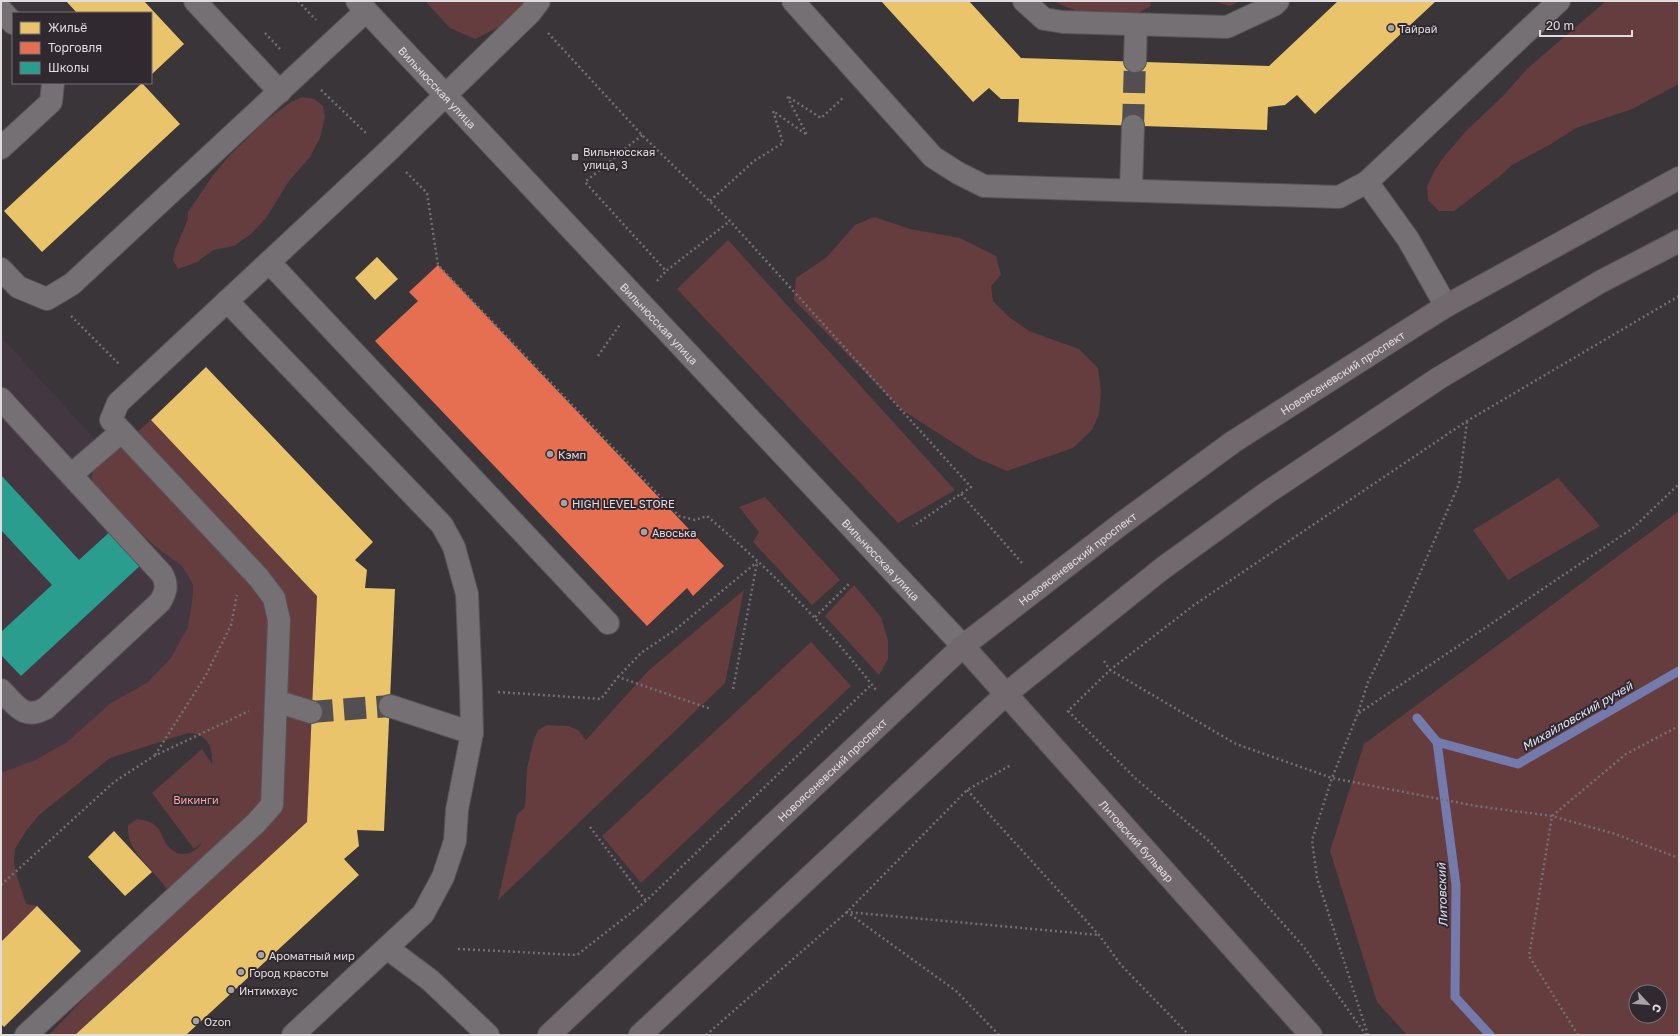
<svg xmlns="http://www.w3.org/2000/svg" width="1680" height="1036" font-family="'Golos Text',sans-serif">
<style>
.built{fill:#433842}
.green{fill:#663d3e;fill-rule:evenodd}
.homes{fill:#e9c46a}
.shops{fill:#e76f51}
.schools{fill:#2a9d8f}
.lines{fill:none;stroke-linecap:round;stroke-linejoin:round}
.stream{stroke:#747aab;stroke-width:9}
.minor-tunnel{stroke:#524e52;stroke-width:22;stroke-dasharray:22 11;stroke-linecap:butt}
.minor-casing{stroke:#575356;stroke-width:24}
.major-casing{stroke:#575356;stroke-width:24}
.path{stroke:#737073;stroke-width:2.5;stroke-dasharray:2 3;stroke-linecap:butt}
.minor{stroke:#747074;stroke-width:22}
.major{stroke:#72696f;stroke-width:22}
.poi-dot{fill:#a6a2a6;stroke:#302930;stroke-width:1.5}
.labels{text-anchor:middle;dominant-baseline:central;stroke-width:4;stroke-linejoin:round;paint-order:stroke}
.poi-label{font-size:11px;fill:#e1dce0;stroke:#302930;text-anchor:start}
.street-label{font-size:11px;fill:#e1dce0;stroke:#302930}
.park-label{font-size:11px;fill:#fea2a3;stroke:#302930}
.water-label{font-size:12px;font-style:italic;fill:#dee1f1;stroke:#302930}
</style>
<rect width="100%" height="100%" fill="#393539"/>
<polygon class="built" points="1,337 217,572 201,645 1,808"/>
<g class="green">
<polygon points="425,1 526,1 503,25 475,39 450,28"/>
<path d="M1053,1H1150L1151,6C1145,9 1138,14 1131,15C1103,20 1078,13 1053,1Z"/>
<polygon points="1214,1 1240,1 1230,6"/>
<polygon points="1606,1 1679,1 1679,84 1632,109 1576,128 1551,144 1512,165 1500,176 1454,211 1439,211 1428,200 1427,186 1434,172 1443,158 1466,131 1504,95 1527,69"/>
<polygon points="302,97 314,99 323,106 325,117 320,138 310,157 289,181 266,218 251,234 234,246 213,250 197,262 178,269 173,260 175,250 188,219 188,212 214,174 230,155 264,122 291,102"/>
<polygon points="874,217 910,229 960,238 996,256 1001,275 991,286 993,301 1009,317 1029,331 1079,349 1098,368 1101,391 1099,414 1092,430 1073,448 1007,471 977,458 902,410 794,300 796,278 827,257 855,225"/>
<polygon points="728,240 955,490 898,523 677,289"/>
<path d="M151,420L317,596L307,822L75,1035H49L118,963L137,949L144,940L169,893C157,870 125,853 128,825L137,819C144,820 151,821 157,827C162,832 163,841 168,846C178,859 195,855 202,842L194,849L152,793L202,749L212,764C213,746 207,734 188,733L110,758L39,815L26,831L15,849L14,862L16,873L26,904L37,906L1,942V773L35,760L66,743L111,703L147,683L171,658L188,627L193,595V585L188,575L182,566L156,547L93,488L92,477L95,466L115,452Z"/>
<polygon points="1558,478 1600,526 1508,580 1473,530"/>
<polygon points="765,497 840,580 812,605 753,542 759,532 739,507"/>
<path d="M1679,511V1035H1407L1377,1002L1330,851L1364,744ZM1636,992H1660V1016H1636Z"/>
<polygon points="854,585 881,617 888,640 888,659 879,675 825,616"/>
<polygon points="744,590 725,683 498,900 517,815 525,807 527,768 534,739 538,730 547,725 568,726 578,730 586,740 648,671"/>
<polygon points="811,642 851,686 641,883 602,836"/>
</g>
<g class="homes">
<polygon points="66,1 144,1 184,44 151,75 151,13 77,13"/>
<polygon points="881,1 969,1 1021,58 1269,66 1338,1 1436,1 1315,114 1297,95 1285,105 1268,107 1267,130 1018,122 1019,99 1001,99 989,88 973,102"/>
<polygon points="142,83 180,124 42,252 4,211"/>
<polygon points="377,257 398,279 375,300 355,278"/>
<polygon points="206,367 373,542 355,560 367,570 365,588 395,589 384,831 357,830 359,846 344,859 359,875 186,1035 75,1035 307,822 317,596 151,420"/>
<polygon points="114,831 152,872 125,896 88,857"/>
<polygon points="37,906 81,951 4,1027 1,1024 1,942"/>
</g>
<polygon class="shops" points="438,265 724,566 693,596 687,588 647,626 375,341 418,301 409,292"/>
<polygon class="schools" points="1,475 79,560 113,529 144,562 21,676 1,655 1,632 52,585 1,530"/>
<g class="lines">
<g class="stream">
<polyline points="1417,718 1437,742"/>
<polyline points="1437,742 1456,885 1455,997 1490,1035"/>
<polyline points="1437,742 1518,764 1679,671"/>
</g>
<g class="minor-tunnel">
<polyline points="1133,126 1135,61"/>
<polyline points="311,712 390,706"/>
</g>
<g class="minor-casing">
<g id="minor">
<polyline points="195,1 280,92"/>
<path id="s1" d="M357,1L963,646"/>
<polyline points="793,1 933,157 958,173 984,186 1339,197 1367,182 1559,1"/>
<polyline points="1024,1 1044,19 1063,22 1227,27 1274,5 1278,1"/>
<polyline points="1,10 13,23"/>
<polyline points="1135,61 1136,25"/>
<polyline points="1,148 51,102 53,83"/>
<polyline points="1367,182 1408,239 1446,306"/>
<polyline points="1131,190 1133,126"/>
<polyline points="269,262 608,623"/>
<polyline points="1,269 18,287 47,299 72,284 366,11"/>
<polyline points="227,301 442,525 454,547 467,594 471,690 472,733 457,810 455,841 443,877 423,914 293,1035"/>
<path d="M1,399L162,574C168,585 166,592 160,602L46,708C24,721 16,705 1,690"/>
<polyline points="71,475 121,432"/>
<polyline points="276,701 311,712"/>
<polyline points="390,706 472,733"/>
<polyline points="387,948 430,980 488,1035"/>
<polyline points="26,1035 256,823 272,805 279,620 274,598 259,578 111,420 118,403 386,153 530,13 539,1"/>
</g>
</g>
<g class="major-casing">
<g id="major">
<path id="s2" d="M963,646L1311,1035"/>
<path id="s3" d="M549,1035L963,646L1121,524L1233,442L1408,330L1446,306L1679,178"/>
<polyline points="640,1035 1006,694 1163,568 1268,492 1439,378 1600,282 1679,241"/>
</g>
</g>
<g class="path">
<polyline points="298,1 316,20"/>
<polyline points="265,33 282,51"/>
<polyline points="548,33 642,135 730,221 971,487 913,526"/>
<polyline points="321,90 367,134"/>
<polyline points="642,135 585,182 666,271 730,221"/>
<path d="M406,172L427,193L438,265L679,516L695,520L707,516C768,568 827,626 876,690"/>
<polyline points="710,201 754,161 783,143 773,111 807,135 787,96 821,118 844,97"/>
<polyline points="657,281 666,271"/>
<polyline points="71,316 120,365"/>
<polyline points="598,356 621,323"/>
<polyline points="961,494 1023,564"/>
<polyline points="815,617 849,584"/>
<polyline points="1104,661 1110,670 1236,744 1332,778 1476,806 1552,816 1615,834 1679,858"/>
<polyline points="618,677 641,653 675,630 757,562"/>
<polyline points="733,689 757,563"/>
<polyline points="498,692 601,699 618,677 711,709"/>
<polyline points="1359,713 1633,528 1679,484"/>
<polyline points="155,755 206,675 231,625 237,595"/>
<polyline points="967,790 1099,935 1121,965 1189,1035"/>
<polyline points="590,827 646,901"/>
<polyline points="1,885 114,782 154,756 249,711"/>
<polyline points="458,949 577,955 646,901 872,684"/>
<polyline points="706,1035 847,912 967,790 1011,765"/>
<polyline points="999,1035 956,991 847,912 1099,935"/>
<polyline points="1366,1035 1303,946 1210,842 1135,778 1068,711 1110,670 1194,605 1467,421 1679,296"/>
<polyline points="1368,1035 1317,878 1312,840 1332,778 1358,713 1368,682 1403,612 1459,484 1467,422"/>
<polyline points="1578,1035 1529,956 1552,816 1626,754 1679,726"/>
</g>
<use href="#minor" class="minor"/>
<use href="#major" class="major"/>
</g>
<g class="poi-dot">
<circle cx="1391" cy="28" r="4"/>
<rect x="571" y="153" width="8" height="8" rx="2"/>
<circle cx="550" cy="454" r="4"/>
<circle cx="564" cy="503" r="4"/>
<circle cx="644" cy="532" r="4"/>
<circle cx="261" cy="955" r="4"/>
<circle cx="241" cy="972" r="4"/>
<circle cx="231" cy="990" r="4"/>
<circle cx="196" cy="1021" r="4"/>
</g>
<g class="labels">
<g class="poi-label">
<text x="1399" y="28">Тайрай</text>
<text x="583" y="151">Вильнюсская<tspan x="583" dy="13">улица, 3</tspan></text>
<text x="558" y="454">Кэмп</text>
<text x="572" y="503">HIGH LEVEL STORE</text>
<text x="652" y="532">Авоська</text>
<text x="269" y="955">Ароматный мир</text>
<text x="249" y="972">Город красоты</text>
<text x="239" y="990">Интимхаус</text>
<text x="204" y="1021">Ozon</text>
</g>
<g class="street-label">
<text stroke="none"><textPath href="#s1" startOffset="118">Вильнюсская улица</textPath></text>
<text stroke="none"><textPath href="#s1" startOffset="442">Вильнюсская улица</textPath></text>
<text stroke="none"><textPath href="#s3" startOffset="1036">Новоясеневский проспект</textPath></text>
<text stroke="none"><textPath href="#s3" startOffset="712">Новоясеневский проспект</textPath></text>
<text stroke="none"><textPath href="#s1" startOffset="766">Вильнюсская улица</textPath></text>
<text stroke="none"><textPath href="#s3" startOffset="388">Новоясеневский проспект</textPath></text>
<text stroke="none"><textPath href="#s2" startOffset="261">Литовский бульвар</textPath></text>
</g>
<g class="park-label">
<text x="196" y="799">Викинги</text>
</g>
<g class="water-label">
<text transform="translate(1577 716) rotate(-30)">Михайловский ручей</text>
<text transform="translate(1442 895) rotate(-92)">Литовский</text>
</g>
</g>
<rect width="1680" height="1036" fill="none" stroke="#e1dce0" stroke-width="4"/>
<rect x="12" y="12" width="140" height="72" fill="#302930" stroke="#777176"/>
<rect x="20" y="22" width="20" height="12" fill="#e9c46a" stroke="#777176"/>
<text x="48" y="32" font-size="12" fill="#e1dce0">Жильё</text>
<rect x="20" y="42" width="20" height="12" fill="#e76f51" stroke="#777176"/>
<text x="48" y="52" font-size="12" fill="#e1dce0">Торговля</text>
<rect x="20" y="62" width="20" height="12" fill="#2a9d8f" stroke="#777176"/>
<text x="48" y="72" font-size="12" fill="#e1dce0">Школы</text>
<g transform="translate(1648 1004) rotate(116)"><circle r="19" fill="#302930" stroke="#777176"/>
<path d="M0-3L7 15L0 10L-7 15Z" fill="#a6a2a6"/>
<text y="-6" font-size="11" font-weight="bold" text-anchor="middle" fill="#e1dce0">С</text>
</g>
<path d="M1540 30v6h92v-6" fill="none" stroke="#e1dce0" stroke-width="2"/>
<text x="1546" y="30" font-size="12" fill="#e1dce0" stroke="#302930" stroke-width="3" paint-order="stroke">20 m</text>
</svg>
